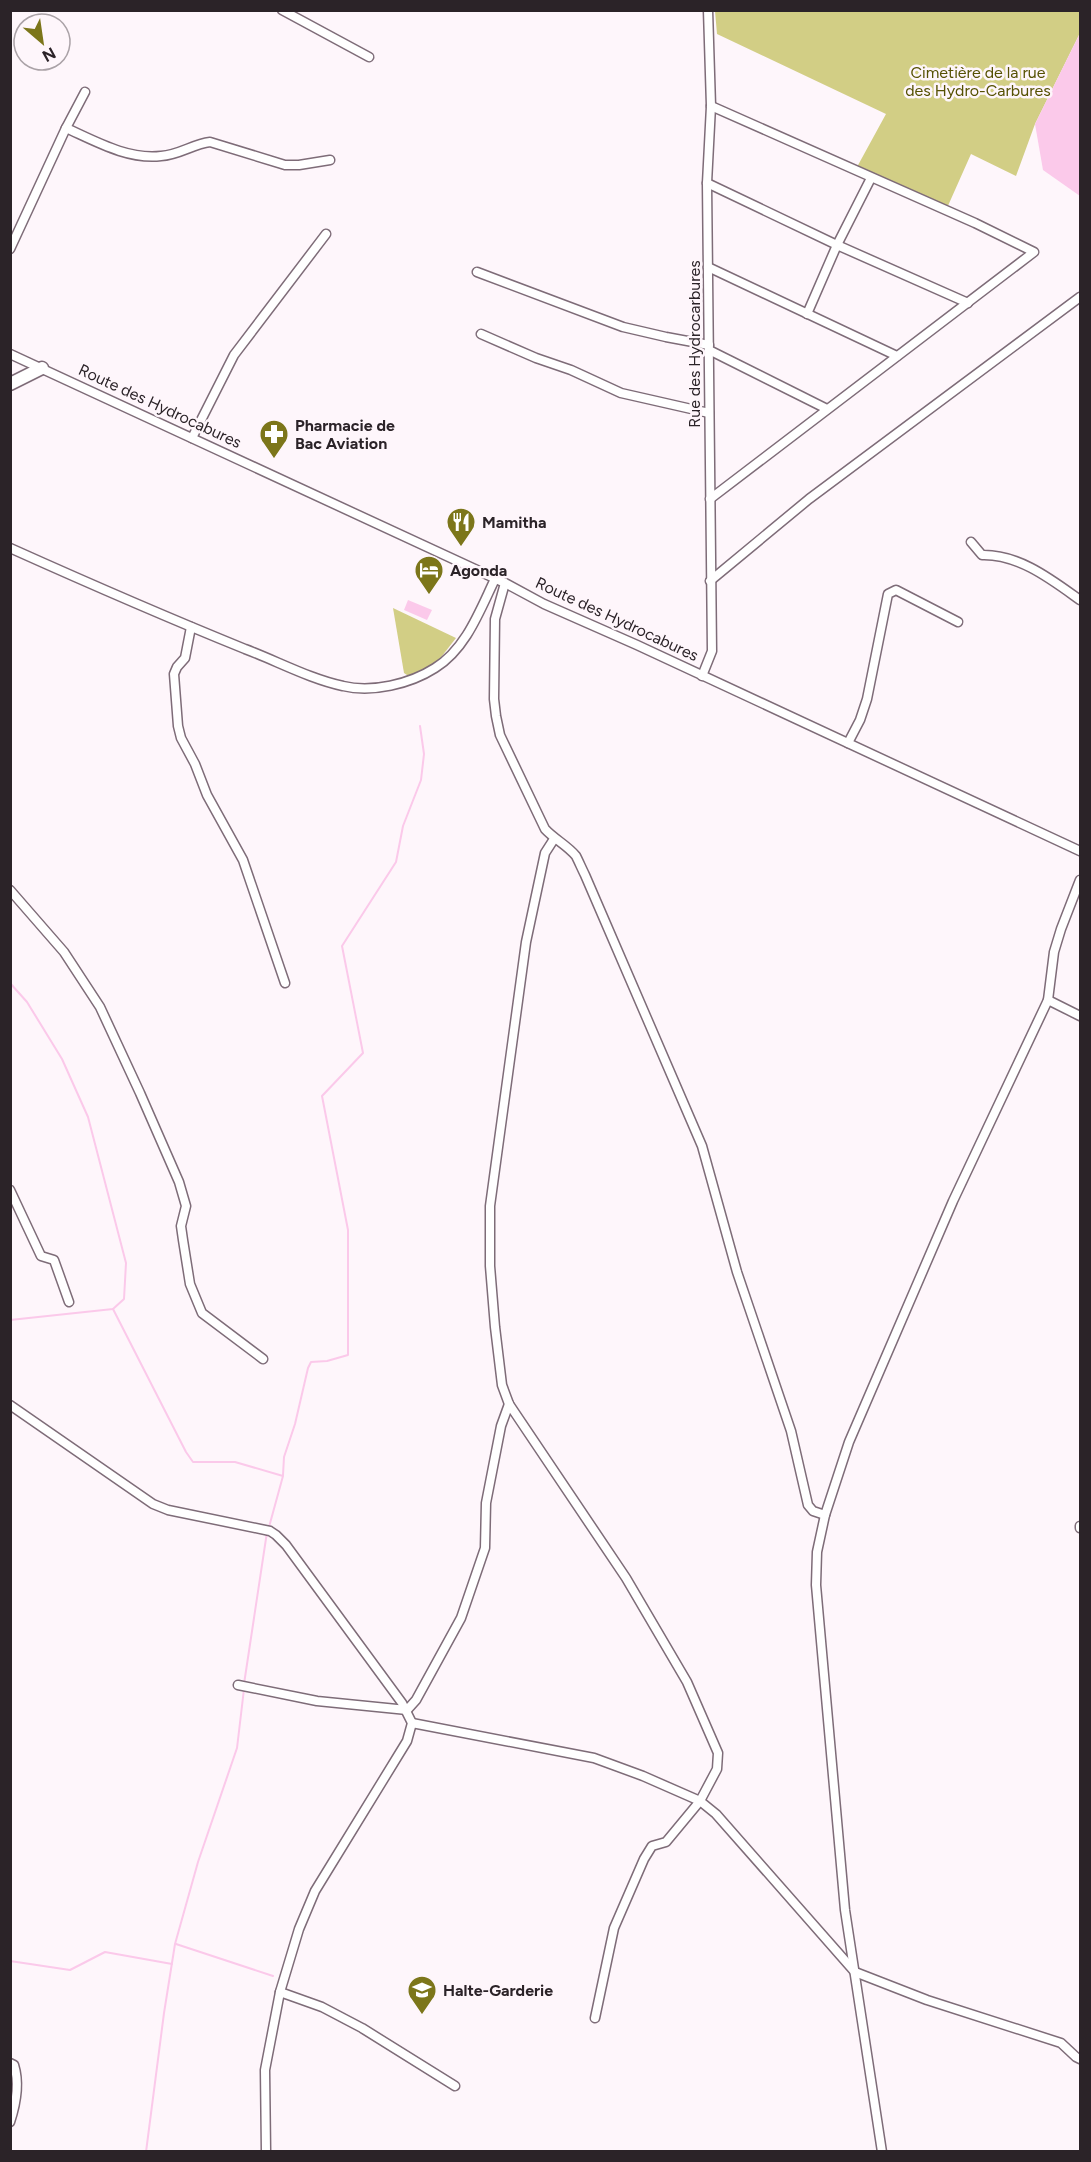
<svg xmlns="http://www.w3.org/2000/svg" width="1091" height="2162" font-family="Figtree,sans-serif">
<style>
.green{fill:#d2ce85}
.water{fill:#fbc9ea}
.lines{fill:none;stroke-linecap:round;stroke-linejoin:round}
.stream{stroke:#fbc9ea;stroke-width:2}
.street-casing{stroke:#7e6c78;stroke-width:11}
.secondary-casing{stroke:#7e6c78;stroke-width:15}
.street{stroke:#fff;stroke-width:8}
.secondary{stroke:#fff;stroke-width:12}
.labels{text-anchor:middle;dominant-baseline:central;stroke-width:5;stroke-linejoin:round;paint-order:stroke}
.park-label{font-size:16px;fill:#565103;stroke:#fef6fb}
.street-label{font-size:16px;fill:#2b2328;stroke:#fef6fb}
.poi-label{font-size:16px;font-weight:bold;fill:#2b2328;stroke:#fef6fb;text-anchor:start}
</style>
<rect width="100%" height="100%" fill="#fef6fb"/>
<g class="green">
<polygon points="715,11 1080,11 1080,33 1035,124 1016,176 971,154 947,208 857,167 886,114 717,34"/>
<polygon points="393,608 456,638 435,665 410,677 404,673"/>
</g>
<g class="water">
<polygon points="1080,33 1080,196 1043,170 1035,124"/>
<polygon points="408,600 432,610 427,620 404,610"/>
</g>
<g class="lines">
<g class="stream">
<polyline points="10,983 27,1002 62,1059 88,1117 126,1263 124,1299 113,1309 10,1320"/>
<polyline points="113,1309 186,1452 193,1462 235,1462 283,1476 269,1527"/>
<polyline points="283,1475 284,1457 295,1424 308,1368 311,1362 327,1361 348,1355 348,1230 322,1096 363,1053 342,946 396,862 403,826 421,780 424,754 420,726"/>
<polyline points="244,1684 267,1532"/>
<polyline points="176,1944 273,1976"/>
<polyline points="10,1961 70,1970 105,1952 172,1964"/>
<polyline points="146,2152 164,2013 175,1944 198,1862 237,1748 244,1689"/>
</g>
<g class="street-casing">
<g id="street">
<polyline points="282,10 369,57"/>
<path d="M66,128C95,141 128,160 161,156C179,155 193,144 210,142L285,165H299L330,160"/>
<polyline points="707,183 837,245 968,303"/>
<polyline points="10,249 66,128 85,92"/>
<polyline points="708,267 897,356"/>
<polyline points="477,272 623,327 666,337 709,345"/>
<polyline points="807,314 837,245 871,178"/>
<polyline points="481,334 536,358 571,370 621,393 709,413"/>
<polyline points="709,350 827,409"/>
<polyline points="10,354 505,583 544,604 637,645 1080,851"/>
<polyline points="192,438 234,355 326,234"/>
<polyline points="710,499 1034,252 975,223 711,106"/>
<path d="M971,542L982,555C1019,554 1052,580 1080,600"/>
<path d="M10,548C88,583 166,617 245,649C277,661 310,679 343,686C372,693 410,684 435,668C466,649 480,610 495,579"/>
<polyline points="710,581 809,499 1080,297"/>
<path d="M505,583L495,619L494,699L496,716L500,735L545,829C554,839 567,845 576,856C579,862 582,869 585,875L702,1146L737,1272L791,1431L808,1505L813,1511L825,1515"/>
<polyline points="191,627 185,658 177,667 174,674 178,726 181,738 195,764 207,795 243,860 285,983"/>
<polyline points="702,676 712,651 707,183 711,106 708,10"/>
<polyline points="848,743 860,720 867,699 888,594 896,590 958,622"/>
<polyline points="554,839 545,853 526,942 490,1206 490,1266 495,1327 502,1385 509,1404 626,1578 687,1682 718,1753 717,1769 700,1801 666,1842 652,1846 644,1859 614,1928 595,2018"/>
<polyline points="10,890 64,952 100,1007 140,1093 179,1182 186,1206 181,1226 183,1240 190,1284 202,1313 263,1359"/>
<polyline points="1048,1000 1080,1016"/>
<polyline points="10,1190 41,1256 54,1260 69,1302"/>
<polyline points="10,1405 153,1504 168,1510 270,1531 276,1535 286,1545 402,1703 412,1723 407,1741 315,1891 299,1929 280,1992 265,2070 266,2152"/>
<polyline points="1080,1526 1080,1528"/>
<polyline points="238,1685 317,1701 407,1710 416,1700 461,1618 485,1548 486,1503 501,1426 509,1404"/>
<polyline points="412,1723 594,1758 643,1776 700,1801 716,1814 855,1972 927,2000 1061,2043 1076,2057 1080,2059"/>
<polyline points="280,1992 322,2007 362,2028 455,2086"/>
<path d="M10,2063L14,2065C20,2084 16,2104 10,2122"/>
<polyline points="882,2152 845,1910 816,1585 817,1552 825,1515 849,1442 953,1201 1048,1000 1054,952 1061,929 1080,880"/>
</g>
</g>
<g class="secondary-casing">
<polyline id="secondary" points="10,384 42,368"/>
</g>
<use href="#street" class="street"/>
<use href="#secondary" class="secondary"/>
</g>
<defs>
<g id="pharmacy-pin" transform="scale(1.5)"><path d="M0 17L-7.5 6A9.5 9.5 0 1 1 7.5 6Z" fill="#7c761a" stroke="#fef6fb"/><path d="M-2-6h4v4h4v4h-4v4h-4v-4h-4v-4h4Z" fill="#fff"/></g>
<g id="restaurant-pin" transform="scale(1.5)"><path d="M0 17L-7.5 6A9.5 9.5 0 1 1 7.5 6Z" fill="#7c761a" stroke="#fef6fb"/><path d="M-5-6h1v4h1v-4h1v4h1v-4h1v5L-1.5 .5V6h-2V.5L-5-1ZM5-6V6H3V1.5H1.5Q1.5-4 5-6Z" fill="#fff"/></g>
<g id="hotel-pin" transform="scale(1.5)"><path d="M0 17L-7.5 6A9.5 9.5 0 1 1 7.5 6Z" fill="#7c761a" stroke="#fef6fb"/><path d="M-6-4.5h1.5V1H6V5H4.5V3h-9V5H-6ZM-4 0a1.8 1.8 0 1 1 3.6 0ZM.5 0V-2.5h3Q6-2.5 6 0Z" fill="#fff"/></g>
<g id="school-pin" transform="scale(1.5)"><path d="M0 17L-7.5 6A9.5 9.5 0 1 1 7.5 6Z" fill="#7c761a" stroke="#fef6fb"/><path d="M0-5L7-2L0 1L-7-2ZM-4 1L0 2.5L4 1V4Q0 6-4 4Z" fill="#fff"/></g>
</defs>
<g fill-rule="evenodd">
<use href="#pharmacy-pin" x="274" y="434"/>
<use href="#restaurant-pin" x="461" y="522"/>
<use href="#hotel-pin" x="429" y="570"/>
<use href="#school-pin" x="422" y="1990"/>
</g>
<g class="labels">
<g class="park-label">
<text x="978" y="72">Cimetière de la rue<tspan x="978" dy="18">des Hydro-Carbures</tspan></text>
</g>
<g class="street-label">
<text transform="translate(694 344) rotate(-90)">Rue des Hydrocarbures</text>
<text transform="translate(160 406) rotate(25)">Route des Hydrocabures</text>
<text transform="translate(617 619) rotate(25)">Route des Hydrocabures</text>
</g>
<g class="poi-label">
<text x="295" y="425">Pharmacie de<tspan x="295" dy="18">Bac Aviation</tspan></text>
<text x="482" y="522">Mamitha</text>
<text x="450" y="570">Agonda</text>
<text x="443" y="1990">Halte-Garderie</text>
</g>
</g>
<rect width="1091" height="2162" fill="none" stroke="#2b2328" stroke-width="24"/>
<g transform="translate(42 42) rotate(151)"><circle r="28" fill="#fef6fb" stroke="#aaa2a7" stroke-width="1.5"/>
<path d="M0-4.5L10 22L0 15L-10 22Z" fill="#7c761a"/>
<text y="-9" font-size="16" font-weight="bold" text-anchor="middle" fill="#2b2328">N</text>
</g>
</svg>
